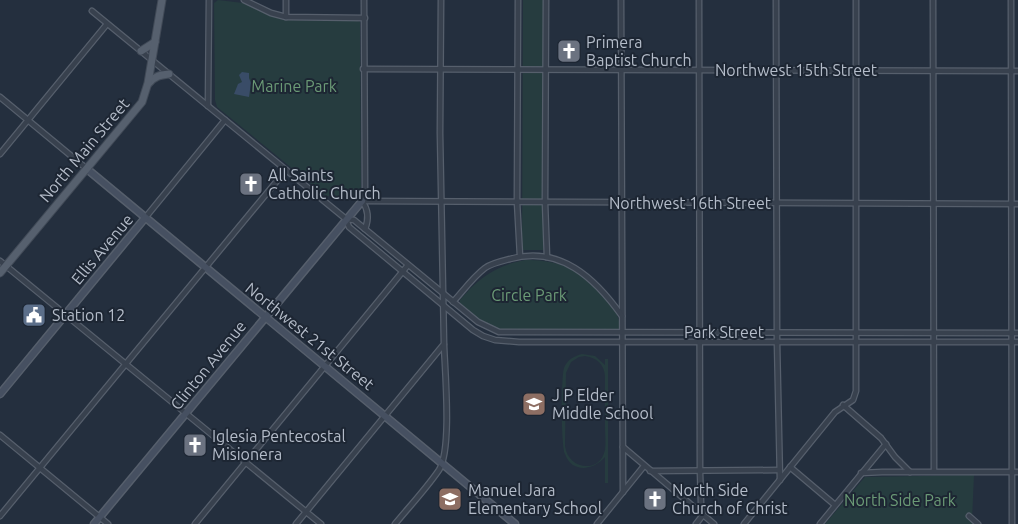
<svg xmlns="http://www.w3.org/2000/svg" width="1018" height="524" font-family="Ubuntu,sans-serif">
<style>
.green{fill:#263c3f;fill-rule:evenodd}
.water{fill:#394c67}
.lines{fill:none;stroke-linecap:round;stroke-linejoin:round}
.street-casing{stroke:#565f6c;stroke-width:7}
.secondary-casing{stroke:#565f6c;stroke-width:9}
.primary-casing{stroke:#414a57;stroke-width:9}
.street{stroke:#38414e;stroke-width:4.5}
.secondary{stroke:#465061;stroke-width:6}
.primary{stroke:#56606e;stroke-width:7}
.labels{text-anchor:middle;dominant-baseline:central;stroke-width:4;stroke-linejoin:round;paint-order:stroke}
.poi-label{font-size:16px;fill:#b4bcc9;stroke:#1d2633;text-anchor:start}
.street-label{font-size:16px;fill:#b4bcc9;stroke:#1d2633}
.park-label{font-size:16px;fill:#6b9a76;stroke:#1d2633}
</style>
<rect width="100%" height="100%" fill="#242f3e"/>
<g class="green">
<polygon points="218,0 243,3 283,20 358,21 360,22 361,187 357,195 353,197 326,196 217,107 215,100 214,3"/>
<polygon points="523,0 543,0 543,250 522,250"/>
<path d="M525,260C539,260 551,261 564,266C584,273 625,307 619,331L499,330L482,323L460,305V300C478,278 497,265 525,260Z"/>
<path d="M582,354L595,356L605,365V359H608V483H605V457C594,470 572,474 565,454C561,445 561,377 564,368C567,360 574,356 582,354ZM585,356C597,358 604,364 605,376C605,393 605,410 605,427C605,434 606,443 605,450C600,474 568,470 565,446L566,373L571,362L579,357Z"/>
<polygon points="974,475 972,521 975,524 825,524 865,477"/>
</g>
<polygon class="water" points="242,72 249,73 249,78 251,83 249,97 234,94 238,84 242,82 239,75"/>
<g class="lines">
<g class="street-casing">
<g id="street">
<polyline points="244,0 271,13 286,17 365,18"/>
<polyline points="518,0 517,202 520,256"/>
<polyline points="546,0 545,202 547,257"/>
<polyline points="621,0 623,492"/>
<polyline points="776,0 777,342 780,480"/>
<polyline points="933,0 934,471"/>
<polyline points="1011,0 1012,524"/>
<polyline points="92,11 346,219 349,227 473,330 483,336 495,340 519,342 1018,342"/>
<polyline points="286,17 286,0"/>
<polyline points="363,69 1018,71"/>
<polyline points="0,97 87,169"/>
<polyline points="208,106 209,0"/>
<polyline points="0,154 107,24"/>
<polyline points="362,201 1018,204"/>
<polyline points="362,201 365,191 364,0"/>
<path d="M362,201C368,209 369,219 365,229"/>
<polyline points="145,218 225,120"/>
<polyline points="346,219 354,220 478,322 499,332 1018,333"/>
<polyline points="0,261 321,524"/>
<path d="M453,302C463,291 473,277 485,268C492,263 502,261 510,259C560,245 595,278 622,316"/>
<polyline points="843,405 881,438 895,457 910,472"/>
<polyline points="0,435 108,524"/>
<polyline points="623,447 714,524"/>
<polyline points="790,467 835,505"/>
<polyline points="650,471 779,470"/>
<polyline points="861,473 882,472 1018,472"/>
<polyline points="0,516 286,170"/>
<polyline points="969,516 978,524"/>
<polyline points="195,524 408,265"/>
<polyline points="296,524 444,344 440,133 441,0"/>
<path d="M395,524C409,507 426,489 439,470C452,450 445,372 444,345"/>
<polyline points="597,524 644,466"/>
<polyline points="696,524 703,515 701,503 700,472 699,0"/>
<polyline points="744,524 835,412 853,400 856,391 856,0"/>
<polyline points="820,524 886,444"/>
</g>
</g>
<g class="secondary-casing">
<g id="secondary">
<polyline points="87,169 515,524"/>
<polyline points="0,394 145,218"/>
<polyline points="94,524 362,201"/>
</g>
</g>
<g class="primary-casing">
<g id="primary">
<polyline points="141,51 155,42"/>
<path d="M149,83C155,76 160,75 169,74"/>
<polyline points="0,273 142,102 148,83 162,0"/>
</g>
</g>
<use href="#street" class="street"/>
<use href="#secondary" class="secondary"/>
<use href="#primary" class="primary"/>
</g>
<defs>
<g id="church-square" transform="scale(1.25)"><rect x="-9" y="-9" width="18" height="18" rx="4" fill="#6b7280" stroke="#1d2633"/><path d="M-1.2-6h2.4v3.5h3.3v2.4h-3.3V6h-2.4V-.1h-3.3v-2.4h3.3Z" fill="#fff"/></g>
<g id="civic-square" transform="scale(1.25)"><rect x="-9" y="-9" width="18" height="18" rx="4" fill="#5c6f8a" stroke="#1d2633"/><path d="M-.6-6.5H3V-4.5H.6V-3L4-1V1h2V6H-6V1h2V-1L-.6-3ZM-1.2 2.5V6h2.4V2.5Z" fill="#fff"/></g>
<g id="school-square" transform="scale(1.25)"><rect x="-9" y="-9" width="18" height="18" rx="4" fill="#8d6e63" stroke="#1d2633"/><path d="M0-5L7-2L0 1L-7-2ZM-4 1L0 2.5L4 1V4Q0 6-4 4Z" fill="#fff"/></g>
</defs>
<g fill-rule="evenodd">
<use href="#church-square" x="569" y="51"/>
<use href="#church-square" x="251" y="184"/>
<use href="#civic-square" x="34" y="315"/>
<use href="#school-square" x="534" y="404"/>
<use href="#church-square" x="195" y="445"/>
<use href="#school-square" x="450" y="499"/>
<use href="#church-square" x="655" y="499"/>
</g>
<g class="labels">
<g class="poi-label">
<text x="586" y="42">Primera<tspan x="586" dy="18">Baptist Church</tspan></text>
<text x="268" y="175">All Saints<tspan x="268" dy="18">Catholic Church</tspan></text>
<text x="52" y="315">Station 12</text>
<text x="552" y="395">J P Elder<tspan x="552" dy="18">Middle School</tspan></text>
<text x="212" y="436">Iglesia Pentecostal<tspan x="212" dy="18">Misionera</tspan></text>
<text x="468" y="490">Manuel Jara<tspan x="468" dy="18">Elementary School</tspan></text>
<text x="672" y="490">North Side<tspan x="672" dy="18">Church of Christ</tspan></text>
</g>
<g class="street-label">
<text x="796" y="70">Northwest 15th Street</text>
<text transform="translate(84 150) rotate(-50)">North Main Street</text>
<text x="690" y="203">Northwest 16th Street</text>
<text transform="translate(102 249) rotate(-50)">Ellis Avenue</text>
<text x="724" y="332">Park Street</text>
<text transform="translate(310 336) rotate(39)">Northwest 21st Street</text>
<text transform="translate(208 365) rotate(-51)">Clinton Avenue</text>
</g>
<g class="park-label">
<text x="294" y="86">Marine Park</text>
<text x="529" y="295">Circle Park</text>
<text x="900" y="500">North Side Park</text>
</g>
</g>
</svg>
